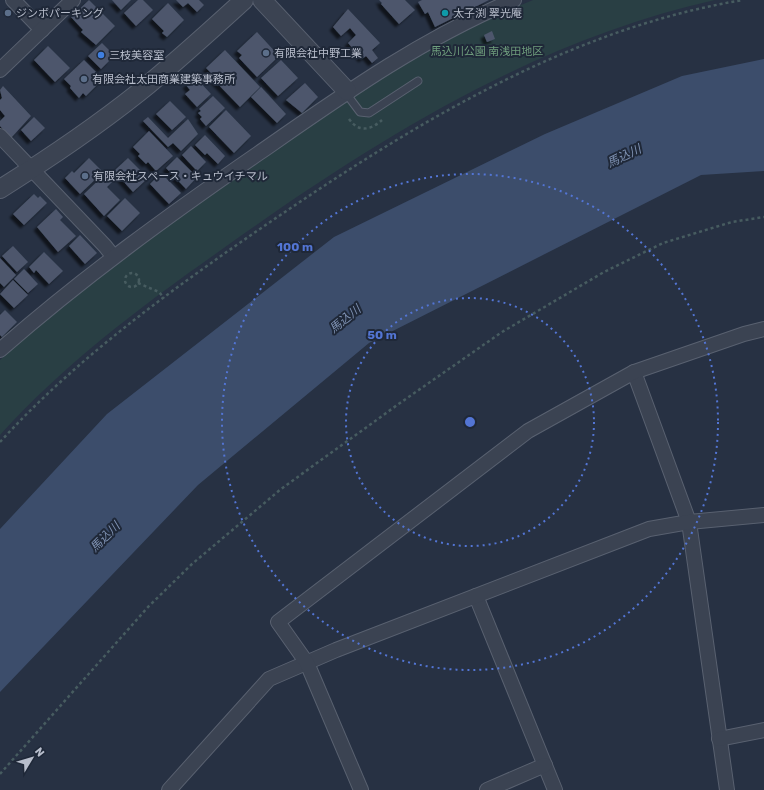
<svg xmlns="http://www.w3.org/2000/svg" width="764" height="790" font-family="Rubik,'Noto Sans JP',sans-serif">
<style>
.green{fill:#293f44}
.water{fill:#3c4d6b}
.building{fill:#4d576c;filter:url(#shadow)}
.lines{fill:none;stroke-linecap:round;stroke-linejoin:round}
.service-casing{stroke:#596170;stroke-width:9}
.minor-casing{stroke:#596170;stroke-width:16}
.tertiary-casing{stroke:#596170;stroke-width:20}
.path{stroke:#475c60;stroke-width:2.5;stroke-dasharray:3 3;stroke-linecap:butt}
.service{stroke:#3b4352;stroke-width:7}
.minor{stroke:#3b4352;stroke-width:14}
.tertiary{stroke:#3b4352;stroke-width:18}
.ring{fill:none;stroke:#5375d4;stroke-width:2;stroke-dasharray:2 4}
.service-dot{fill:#5c6f8a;stroke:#1f2838;stroke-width:1.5}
.culture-dot{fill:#0f9aa8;stroke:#1f2838;stroke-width:1.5}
.shop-dot{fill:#3f7fe0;stroke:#1f2838;stroke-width:1.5}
.labels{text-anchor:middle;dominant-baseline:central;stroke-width:4;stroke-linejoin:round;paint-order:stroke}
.poi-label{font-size:11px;fill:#b8becc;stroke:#1f2838;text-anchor:start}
.park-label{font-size:11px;fill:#6f9d7d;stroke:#1f2838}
.water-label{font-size:12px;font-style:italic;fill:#7f92b3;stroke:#1f2838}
.centre{fill:#5375d4;stroke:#1f2838;stroke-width:2}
.ring-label{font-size:12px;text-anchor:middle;font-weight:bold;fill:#5375d4;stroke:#1f2838;stroke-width:4;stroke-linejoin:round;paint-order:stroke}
</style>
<defs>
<filter id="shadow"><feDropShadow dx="-3.5" dy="3.5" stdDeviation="1" flood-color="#0009"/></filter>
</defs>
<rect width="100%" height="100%" fill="#273143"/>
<path class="green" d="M533,0H715C532,41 372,142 221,250C143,305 65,363 0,435V360C80,288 166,226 255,165C303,131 351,94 402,64C445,40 488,19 533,0Z"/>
<polygon class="water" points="764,59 764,171 701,175 369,343 198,485 0,692 0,529 107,414 334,237 545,134 682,76"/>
<g class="building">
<polygon points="89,0 115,26 96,45 81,32 83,30 71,17"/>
<polygon points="112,0 131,0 121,10"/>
<polygon points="138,0 143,0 153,10 136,26 124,13"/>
<polygon points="176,0 199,0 204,5 197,12 188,3 183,7"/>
<polygon points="379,0 405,0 415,10 399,24 381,4 382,3"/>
<polygon points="422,0 489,0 435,27 428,12 425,14 418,2"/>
<polygon points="168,3 184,20 167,37 162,33 164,31 152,19"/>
<polygon points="348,9 380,43 372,50 378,58 372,63 366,56 362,59 348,43 356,35 350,28 341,36 333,27"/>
<polygon points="492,31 495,39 487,42 484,35"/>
<polygon points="257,32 279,56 257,77 239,58 242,55 237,51"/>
<polygon points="102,43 113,54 108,58 110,60 101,69 88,56"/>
<polygon points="48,46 70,68 55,82 34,60"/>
<polygon points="225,50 260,87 240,107 212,78 214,76 206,68"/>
<polygon points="84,60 103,79 86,96 83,93 79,98 70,88 71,86 64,79"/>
<polygon points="281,60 298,78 278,96 261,78"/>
<polygon points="195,77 211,94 197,107 185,94 190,90 186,85"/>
<polygon points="305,83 318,97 302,113 286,100"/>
<polygon points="3,86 31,116 11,138 0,126 0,121 5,116 0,110 0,100 2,98 0,90"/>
<polygon points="261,87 286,114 277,123 251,97"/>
<polygon points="213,96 225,108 206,126 200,119 202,117 198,113 201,111 199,109"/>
<polygon points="170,101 186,117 172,130 156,114"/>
<polygon points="226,110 251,136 234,153 209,127"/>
<polygon points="34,117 45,128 31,141 21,130"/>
<polygon points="148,117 168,138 188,119 198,134 181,151 173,143 168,147 143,121"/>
<polygon points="149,131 173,156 156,171 148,162 146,164 138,156 140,154 133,147"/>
<polygon points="205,135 225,156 218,164 207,153 205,155 195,145"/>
<polygon points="191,146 206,162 197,171 182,155"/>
<polygon points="177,157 197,177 186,189 166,168"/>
<polygon points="89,158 103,172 80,194 65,178 72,171 74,173"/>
<polygon points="128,158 148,178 133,192 114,171"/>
<polygon points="161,173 181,193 169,204 150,184"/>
<polygon points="104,175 112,182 107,187 120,200 104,216 84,194"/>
<polygon points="34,194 38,198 40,196 47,203 24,225 13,214"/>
<polygon points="125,198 140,213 122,231 107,216"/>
<polygon points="56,209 63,217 60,220 76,236 58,252 37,227"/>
<polygon points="80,235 97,253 85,264 69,246"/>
<polygon points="13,246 28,262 17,272 2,256"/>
<polygon points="44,252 63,271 49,284 36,270 34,273 29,267"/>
<polygon points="0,258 16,275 4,287 0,283"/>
<polygon points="24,269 38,284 28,293 14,279"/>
<polygon points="13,280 28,295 14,308 0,294"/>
<polygon points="5,310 17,322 2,337 0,335 0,315"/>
</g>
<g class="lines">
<g class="service-casing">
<polyline id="service" points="345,92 360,112 369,113 418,81"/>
</g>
<g class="minor-casing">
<g id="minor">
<polyline points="13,0 42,30"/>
<polyline points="0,70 73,0"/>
<polyline points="0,136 105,246 113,256"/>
<path d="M0,350C82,278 169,215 259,153C341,96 421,39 514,0"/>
<polyline points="634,372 689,522 727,790"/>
<polyline points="476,596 555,790"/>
<polyline points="719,739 764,730"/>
<polyline points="169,790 269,679 336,650 649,529 689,522 764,515"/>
<polyline points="361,790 307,663 278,622 528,431 634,372 744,334 764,329"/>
<polyline points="487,790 545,765"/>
</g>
</g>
<g class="tertiary-casing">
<g id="tertiary">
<polyline points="262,0 347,91"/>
<path d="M0,189C48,159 94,128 138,93C175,63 209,32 244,0"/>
</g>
</g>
<g class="path">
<path d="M349,119C359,133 371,130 382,120"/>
<circle cx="132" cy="280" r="7"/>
<polyline points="138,283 159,292 164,298"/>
<path d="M0,442C74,361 164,295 254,233C403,131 562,30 743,0"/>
<polyline points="0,774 148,607 192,564 281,489 400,403 502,332 604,272 663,243 732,222 764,217"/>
</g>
<use href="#service" class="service"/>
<use href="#minor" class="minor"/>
<use href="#tertiary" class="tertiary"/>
</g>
<g class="ring">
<circle cx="470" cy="422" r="124"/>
<circle cx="470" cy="422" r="248"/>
</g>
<g class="service-dot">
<circle cx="8" cy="13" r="4"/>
<circle cx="266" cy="53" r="4"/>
<circle cx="84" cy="79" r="4"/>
<circle cx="85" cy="176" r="4"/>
</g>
<circle class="culture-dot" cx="445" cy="13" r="4"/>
<circle class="shop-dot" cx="101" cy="55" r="4"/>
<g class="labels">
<g class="poi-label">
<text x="16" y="13">ジンボパーキング</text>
<text x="453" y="13">太子渕 翠光庵</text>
<text x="274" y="53">有限会社中野工業</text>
<text x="109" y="55">三枝美容室</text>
<text x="92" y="79">有限会社太田商業建築事務所</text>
<text x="93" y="176">有限会社スペース・キュウイチマル</text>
</g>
<g class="park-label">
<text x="487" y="51">馬込川公園 南浅田地区</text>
</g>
<g class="water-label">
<text transform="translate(624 156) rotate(-26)">馬込川</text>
<text transform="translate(345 319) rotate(-39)">馬込川</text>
<text transform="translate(105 537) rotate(-45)">馬込川</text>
</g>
</g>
<circle cx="470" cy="422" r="6" class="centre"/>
<g class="ring-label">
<text x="295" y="251">100 m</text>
<text x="382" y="339">50 m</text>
</g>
<g transform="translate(32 758) rotate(52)" stroke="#1f2838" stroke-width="3" paint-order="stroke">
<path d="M0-3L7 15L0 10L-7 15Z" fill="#b8becc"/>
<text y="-6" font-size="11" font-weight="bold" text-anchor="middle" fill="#b8becc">N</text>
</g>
</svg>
